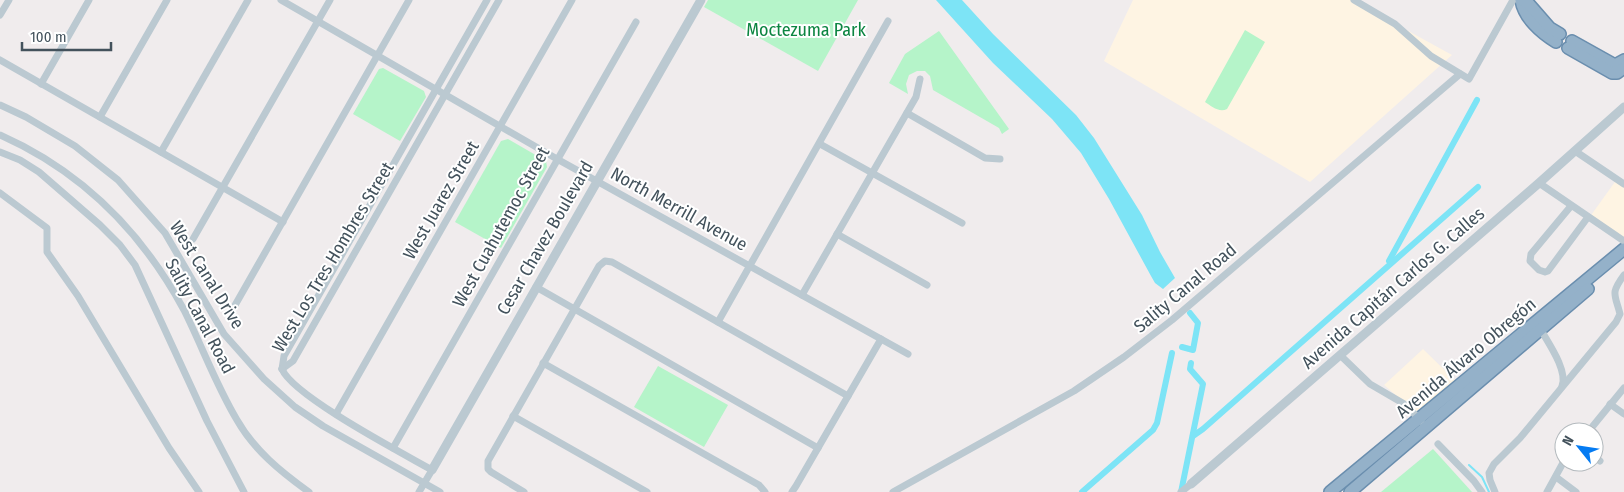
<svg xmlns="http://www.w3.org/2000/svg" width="1624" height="492" font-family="'Fira Sans Condensed',sans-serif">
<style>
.commercial{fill:#fef4e3}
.green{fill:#b5f4c9}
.water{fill:#7de4f6}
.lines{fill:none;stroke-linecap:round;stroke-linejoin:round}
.stream{stroke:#7de4f6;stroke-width:2}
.canal{stroke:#7de4f6;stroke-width:6}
.trunk-casing{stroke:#6a8eae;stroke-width:14}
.minor{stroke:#bbc9d1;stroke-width:7}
.tertiary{stroke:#bbc9d1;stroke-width:9}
.trunk{stroke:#94b1c9;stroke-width:11}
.labels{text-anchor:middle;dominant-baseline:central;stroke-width:4;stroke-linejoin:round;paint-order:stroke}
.park-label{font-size:18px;fill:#0c8541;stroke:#fff}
.street-label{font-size:18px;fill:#43525c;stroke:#fff}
</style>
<rect width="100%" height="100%" fill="#f0eced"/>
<g class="commercial">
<polygon points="1133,0 1352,0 1452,55 1310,182 1104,61"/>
<polygon points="1617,179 1624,184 1624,241 1589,218"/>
<polygon points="1423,349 1460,385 1421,417 1384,385"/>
</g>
<g class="green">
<polygon points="708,0 858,0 818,71 704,7"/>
<path d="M1245,30L1265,42L1227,109C1219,113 1211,106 1205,102Z"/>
<polygon points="939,31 1009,129 1002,134 999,128 933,90 930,76 925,71 917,71 909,75 906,84 908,94 889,83 905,54"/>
<polygon points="383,68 424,91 426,97 400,141 353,114 379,69"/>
<polygon points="508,139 546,161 547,167 501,248 455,222 501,141"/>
<polygon points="658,366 728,405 704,447 634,407"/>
<polygon points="1433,449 1472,492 1381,492"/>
</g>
<polygon class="water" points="936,0 962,0 993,34 1076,115 1094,138 1142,215 1160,252 1175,278 1163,289 1155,283 1151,276 1109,199 1081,153 1052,119 993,63"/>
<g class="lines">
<polyline class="stream" points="1469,465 1482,477 1489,492"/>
<g class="canal">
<polyline points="1389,261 1477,100"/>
<polyline points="1182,347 1193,350 1198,323 1190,313"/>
<polyline points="1193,436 1203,429 1478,187"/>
<polyline points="1082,492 1153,430 1157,423 1172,353"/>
<polyline points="1181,492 1203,384 1190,369 1191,363"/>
</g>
<g class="trunk-casing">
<g id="trunk">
<path d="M1521,0C1524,18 1541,33 1556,42"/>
<polyline points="1522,0 1529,4 1550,28 1560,34"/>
<polyline points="1572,41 1615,65 1624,60"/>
<polyline points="1568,48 1612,73 1617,73 1624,68"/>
<polyline points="1330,492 1624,249"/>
<polyline points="1350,492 1588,289"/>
</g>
</g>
<g class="minor">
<polyline points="281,0 557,159 908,354"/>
<polyline points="1354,0 1395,24 1431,56 1469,79 1513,0"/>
<polyline points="0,15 9,0"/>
<polyline points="0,60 283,222"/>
<polyline points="41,84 89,0"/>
<polyline points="0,105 26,117 75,146 118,180 165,233 224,334 264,379 295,407 323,426 440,492"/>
<polyline points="907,113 985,158 1000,159"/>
<polyline points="100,117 167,0"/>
<path d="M0,135C81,171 142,232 184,310C202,346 216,385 237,420C254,450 281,472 309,492"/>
<polyline points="820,144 962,223"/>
<polyline points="1575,151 1624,184"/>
<polyline points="0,152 20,160 39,172 100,225 120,245 135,265 207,421 244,492"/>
<polyline points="161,152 248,0"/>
<polyline points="1539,183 1624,241"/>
<polyline points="0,193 47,228 47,252 78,296 169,448 199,492"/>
<polyline points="1571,206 1531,254 1530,261 1539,270 1545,272 1548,271 1588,217"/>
<polyline points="837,234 927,285"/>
<polyline points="193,239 330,0"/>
<polyline points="536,287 818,448"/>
<polyline points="802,295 916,97 920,79"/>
<polyline points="234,307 409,0"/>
<polyline points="718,322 888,21"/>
<path d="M1541,330C1549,344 1568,371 1562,386"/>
<polyline points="1340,355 1370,384 1406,405 1421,421"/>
<polyline points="543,363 759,485 765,492"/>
<polyline points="282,369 293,361 499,0"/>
<polyline points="282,369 284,356 487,0"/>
<path d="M282,369C293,396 402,453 432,470L419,492"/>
<polyline points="1610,404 1624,414"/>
<polyline points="336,414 572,0"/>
<polyline points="513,416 647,492"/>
<polyline points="1588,432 1624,388"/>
<polyline points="1438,444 1474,481 1482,492"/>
<polyline points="393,448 636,22"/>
<polyline points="1594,456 1600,461"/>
<polyline points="1556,477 1576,492"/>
<polyline points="524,492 491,472 488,469 488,461 599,266 605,261 612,262 848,396"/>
<polyline points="792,492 796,486 881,339"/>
<polyline points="893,492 1074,391 1124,357 1172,320 1460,74"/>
<polyline points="1181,492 1191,484"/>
<path d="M1495,492L1490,480L1489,473L1494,464L1520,438L1616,322L1620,314C1615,294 1610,294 1624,275"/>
<polyline points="1547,492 1564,461"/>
</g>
<g class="tertiary">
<polyline points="432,470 701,0"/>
<polyline points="1191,484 1539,183 1624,107"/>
</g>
<use href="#trunk" class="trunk"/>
</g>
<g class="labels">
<g class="park-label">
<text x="806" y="30">Moctezuma Park</text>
</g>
<g class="street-label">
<text transform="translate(441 200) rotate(-60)">West Juarez Street</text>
<text transform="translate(679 209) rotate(29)">North Merrill Avenue</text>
<text transform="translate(501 227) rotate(-61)">West Cuahutemoc Street</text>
<text transform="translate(545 238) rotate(-60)">Cesar Chavez Boulevard</text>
<text transform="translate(333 257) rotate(-59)">West Los Tres Hombres Street</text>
<text transform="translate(207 275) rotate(58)">West Canal Drive</text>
<text transform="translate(1185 288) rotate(-40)">Sality Canal Road</text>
<text transform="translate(1393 288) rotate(-41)">Avenida Capitán Carlos G. Calles</text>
<text transform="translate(200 316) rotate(62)">Sality Canal Road</text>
<text transform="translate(1466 358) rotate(-40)">Avenida Álvaro Obregón</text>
</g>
</g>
<g transform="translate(1579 447) rotate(300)"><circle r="24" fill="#ffffff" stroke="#b4babe"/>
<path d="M0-4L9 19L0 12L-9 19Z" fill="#057bf2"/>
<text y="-8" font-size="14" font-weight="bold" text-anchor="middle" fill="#43525c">N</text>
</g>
<path d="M22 42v8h89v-8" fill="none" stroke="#43525c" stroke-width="2.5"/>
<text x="30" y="42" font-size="15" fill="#43525c" stroke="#ffffff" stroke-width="4" paint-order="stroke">100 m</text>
</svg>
